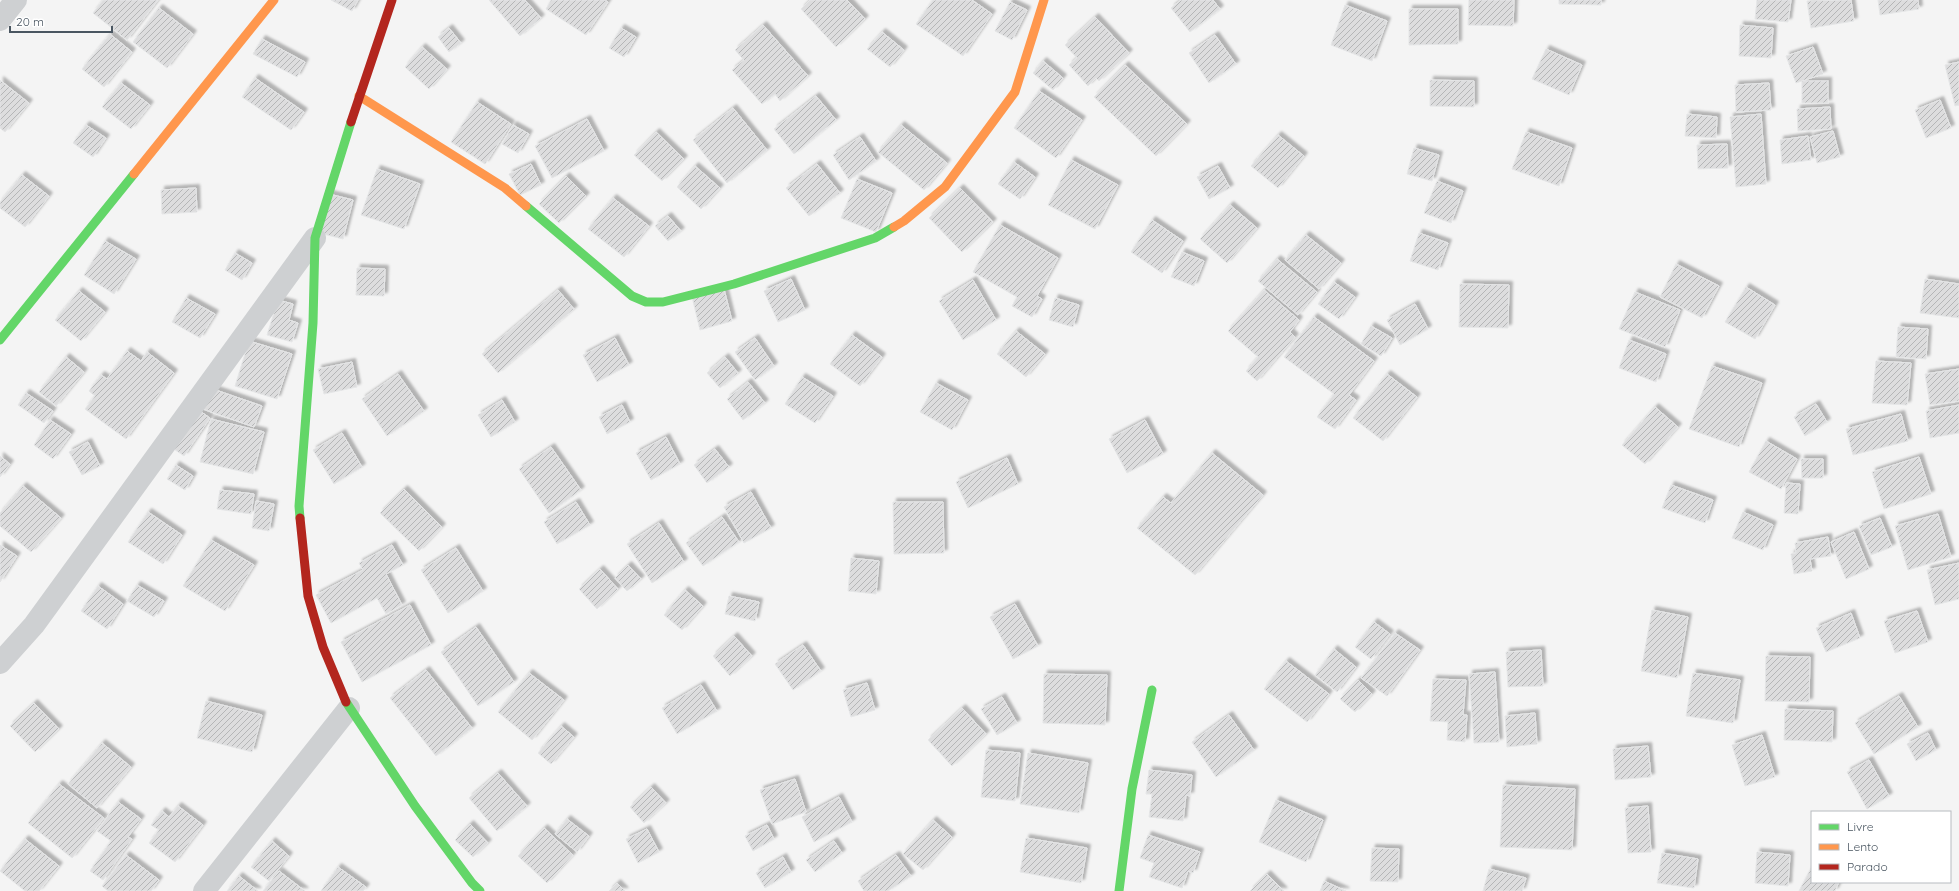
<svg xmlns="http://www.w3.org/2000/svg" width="1959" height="891" font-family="Quicksand,sans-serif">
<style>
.building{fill:url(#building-hatch);stroke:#e5e6e7;filter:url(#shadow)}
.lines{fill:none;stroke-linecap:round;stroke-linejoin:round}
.street{stroke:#ced0d2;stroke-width:22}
.fast{stroke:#63d668;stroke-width:9}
.slow{stroke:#ff974d;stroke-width:9}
.jam{stroke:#b3261e;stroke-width:9}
</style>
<defs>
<pattern id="building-hatch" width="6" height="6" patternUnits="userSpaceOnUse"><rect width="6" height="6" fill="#ddddde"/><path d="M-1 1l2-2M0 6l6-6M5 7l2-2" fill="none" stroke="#b5b6b7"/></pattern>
<filter id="shadow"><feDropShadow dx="3.5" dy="-3.5" stdDeviation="1" flood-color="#0004"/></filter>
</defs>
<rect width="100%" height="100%" fill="#f4f4f4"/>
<g class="building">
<polygon points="103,0 158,0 127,40 93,13"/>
<polygon points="331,0 358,0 352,11"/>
<polygon points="489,0 525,0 541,18 520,36"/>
<polygon points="551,0 605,0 608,2 586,35 546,9"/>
<polygon points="810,0 847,0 865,19 836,47 801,9"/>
<polygon points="933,0 972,0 992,14 963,56 916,24"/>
<polygon points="1181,0 1213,0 1220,9 1190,32 1171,8"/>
<polygon points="1469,0 1514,0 1513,26 1468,25"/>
<polygon points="1559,0 1601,0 1601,5 1559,4"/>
<polygon points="1757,0 1791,0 1788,22 1755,19"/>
<polygon points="1851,0 1854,21 1811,28 1807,1"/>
<polygon points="1878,0 1918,0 1919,9 1880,15"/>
<polygon points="1010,2 1027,10 1012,40 995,31"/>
<polygon points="1345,5 1387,21 1372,61 1331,45"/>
<polygon points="159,8 193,34 167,68 133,42"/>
<polygon points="1409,9 1458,9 1458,44 1409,45"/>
<polygon points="1095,17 1129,53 1099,81 1096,78 1088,86 1069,65 1077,58 1065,45"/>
<polygon points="763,25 808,76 780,101 775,94 762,104 732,70 744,60 735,50"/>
<polygon points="1740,25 1773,28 1771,58 1739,56"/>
<polygon points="449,28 461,43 449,52 438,37"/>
<polygon points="621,28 636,37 624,57 609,48"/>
<polygon points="882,32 904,50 890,67 867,49"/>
<polygon points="110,34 132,52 104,87 82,69"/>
<polygon points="1215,35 1236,64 1209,83 1189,53"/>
<polygon points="262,39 305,62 297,77 253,54"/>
<polygon points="422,47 447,69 429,89 405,67"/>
<polygon points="1813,47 1823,74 1796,83 1786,56"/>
<polygon points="1546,49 1582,65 1569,95 1532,79"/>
<polygon points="1043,61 1063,78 1053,90 1033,73"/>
<polygon points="1959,62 1959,105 1955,106 1945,65"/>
<polygon points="1125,65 1187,124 1156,156 1094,97"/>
<polygon points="255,78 304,112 291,130 242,97"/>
<polygon points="0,80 29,103 5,132 0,128"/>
<polygon points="1430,80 1474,81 1474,107 1430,106"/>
<rect x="1802" y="81" width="26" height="22"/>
<polygon points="121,83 150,105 131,129 102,107"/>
<polygon points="1769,83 1771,110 1736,112 1735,85"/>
<polygon points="1039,91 1082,120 1056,158 1014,128"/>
<polygon points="816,96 836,120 794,154 774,129"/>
<polygon points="1940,100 1951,128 1926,138 1915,110"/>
<polygon points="477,102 511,124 485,164 451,142"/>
<polygon points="1830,107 1831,129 1798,131 1797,109"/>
<polygon points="733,108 767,150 727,183 693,140"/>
<polygon points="1687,114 1717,117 1716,138 1685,136"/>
<polygon points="1761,114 1766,184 1736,187 1730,117"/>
<polygon points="587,119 604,151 552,178 535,146"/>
<polygon points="86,125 106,138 93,157 73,143"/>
<polygon points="513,125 529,134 518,153 502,144"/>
<polygon points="901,125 947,163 924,190 878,152"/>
<polygon points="1833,131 1840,157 1817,163 1810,137"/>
<polygon points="656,132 684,159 662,181 634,155"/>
<polygon points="1526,132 1572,148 1559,186 1512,169"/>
<polygon points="1278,135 1304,156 1278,188 1251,166"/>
<polygon points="1808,136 1811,160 1782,164 1780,140"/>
<polygon points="860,137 876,161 849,180 833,155"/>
<polygon points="1727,144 1728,168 1698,169 1697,145"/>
<polygon points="1414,148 1439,155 1432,181 1407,174"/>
<polygon points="1071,160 1118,185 1095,229 1048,205"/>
<polygon points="1014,162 1035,177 1020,199 998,184"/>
<polygon points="531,164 541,185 520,195 509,174"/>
<polygon points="817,164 840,193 809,216 786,188"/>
<polygon points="695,166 720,188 701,209 677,187"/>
<polygon points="1218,166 1230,188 1209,199 1197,177"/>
<polygon points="377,169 420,184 404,229 361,215"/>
<polygon points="22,175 49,196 25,227 0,208 0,202"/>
<polygon points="566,176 586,196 559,223 539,204"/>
<polygon points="857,179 892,193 876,232 841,218"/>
<polygon points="1437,181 1463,191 1451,223 1424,213"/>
<polygon points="196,188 197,212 162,214 161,190"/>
<polygon points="960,188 993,222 962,252 929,218"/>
<polygon points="329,194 353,200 343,239 319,233"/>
<polygon points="613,198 649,226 624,257 588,229"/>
<polygon points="1230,205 1257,228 1227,263 1200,239"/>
<polygon points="668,216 681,231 668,241 655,226"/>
<polygon points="1152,220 1183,241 1162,273 1131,252"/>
<polygon points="1000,225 1058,258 1037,296 1042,299 1032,317 1012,306 1017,297 973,272"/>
<polygon points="1419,233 1448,243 1438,270 1410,261"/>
<polygon points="1306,235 1341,263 1319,289 1285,260"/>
<polygon points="105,241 136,259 114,294 84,275"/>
<polygon points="1182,252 1204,261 1194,286 1171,277"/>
<polygon points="235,253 252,263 242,280 225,270"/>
<polygon points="1277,259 1317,292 1298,315 1258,281"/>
<polygon points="1676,264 1719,286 1702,318 1660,297"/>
<polygon points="357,268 385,269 384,296 356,295"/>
<polygon points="791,279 805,310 778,322 764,291"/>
<polygon points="1925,279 1959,284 1959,318 1920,313"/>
<polygon points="973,280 996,320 963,340 939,301"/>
<polygon points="1334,282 1355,297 1339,319 1318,304"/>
<polygon points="1460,284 1509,285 1508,328 1459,327"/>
<polygon points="1746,287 1775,305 1755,339 1725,322"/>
<polygon points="724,289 732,321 700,330 692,297"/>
<polygon points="558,290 574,309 498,373 482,354"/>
<polygon points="1264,290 1299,320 1290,332 1295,337 1257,381 1246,371 1258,357 1228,331"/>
<polygon points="79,291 105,312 81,341 55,320"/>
<polygon points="1635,292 1680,310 1665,347 1619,329"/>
<polygon points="186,298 215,314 200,338 172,322"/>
<polygon points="1055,298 1079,305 1073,327 1049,320"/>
<polygon points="278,300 293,304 289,320 298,323 292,342 267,335"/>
<polygon points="1415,304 1428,329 1400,345 1387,320"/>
<polygon points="1314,317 1374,361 1349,395 1356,400 1335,429 1317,417 1334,394 1284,357"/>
<polygon points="1371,326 1392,338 1381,356 1361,344"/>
<polygon points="1898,327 1928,329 1926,359 1896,357"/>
<polygon points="1016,331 1045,354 1026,377 997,354"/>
<polygon points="852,335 882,357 860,386 830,364"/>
<polygon points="615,338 629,365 597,382 583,355"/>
<polygon points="755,338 774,366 755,380 735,352"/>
<polygon points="1629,340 1666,354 1656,382 1619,368"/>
<polygon points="249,341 292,354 277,399 235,386"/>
<polygon points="127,351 141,361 147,352 174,373 126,439 85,409 95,396 89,391 101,375 107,379"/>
<polygon points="66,357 84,372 56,406 39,392"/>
<polygon points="725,357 738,373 720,388 707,373"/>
<polygon points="1876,361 1911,363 1907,405 1872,403"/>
<polygon points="352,362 357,387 324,394 318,369"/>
<polygon points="1712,366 1762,383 1739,447 1689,429"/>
<polygon points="1959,369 1959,401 1930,405 1925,374"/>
<polygon points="398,374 424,411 387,436 362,399"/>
<polygon points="1387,374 1417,397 1383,441 1353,418"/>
<polygon points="802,377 833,396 815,423 785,404"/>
<polygon points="748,382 765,403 743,420 727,399"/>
<polygon points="936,383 968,400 952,430 920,412"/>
<polygon points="207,387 262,406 254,427 200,408"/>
<polygon points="26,393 53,411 44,423 18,405"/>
<polygon points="502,400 515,422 491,437 478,415"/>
<polygon points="1816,404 1827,422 1805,436 1794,417"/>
<polygon points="622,405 630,422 607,434 599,417"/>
<polygon points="1959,405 1959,433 1930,438 1926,411"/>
<polygon points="1655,407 1678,427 1645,464 1622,445"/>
<polygon points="197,409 210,418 184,456 171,447"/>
<polygon points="1901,414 1908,441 1853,455 1846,429"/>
<polygon points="211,419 264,432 253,474 200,462"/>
<polygon points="50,420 71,434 53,459 34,445"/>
<polygon points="1145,420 1163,454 1127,473 1109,439"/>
<polygon points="342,433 362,467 334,484 313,450"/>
<polygon points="666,437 680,464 651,480 636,453"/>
<polygon points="1766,441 1797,459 1781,489 1749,472"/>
<polygon points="88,442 100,466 82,475 69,452"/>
<polygon points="551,447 581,490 549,513 519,469"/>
<polygon points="715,449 729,467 707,483 694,465"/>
<polygon points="1212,453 1263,495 1195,575 1137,528 1163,497 1171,503"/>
<polygon points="0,456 10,464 0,477"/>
<polygon points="1919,457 1931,494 1884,509 1872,472"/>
<polygon points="1007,458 1018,484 968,508 956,482"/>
<polygon points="1801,459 1823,459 1823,478 1802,478"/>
<polygon points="176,465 193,476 185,490 167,479"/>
<polygon points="1786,483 1800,484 1798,514 1784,513"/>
<polygon points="1671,485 1713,500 1705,523 1662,508"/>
<polygon points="23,486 61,518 31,552 0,526 0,513"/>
<polygon points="404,489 442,527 419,551 380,513"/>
<polygon points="220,490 254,494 251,514 217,509"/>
<polygon points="751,492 771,528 744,543 724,507"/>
<polygon points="256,501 274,504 269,531 252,528"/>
<polygon points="576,502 590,525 557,544 544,522"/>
<polygon points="893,502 943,502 944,553 894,554"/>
<polygon points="148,512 182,535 163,564 128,542"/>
<polygon points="1743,512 1773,525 1763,550 1732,538"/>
<polygon points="1938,514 1951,557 1908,570 1895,526"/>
<polygon points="722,517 739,542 703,566 686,543"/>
<polygon points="1880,518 1892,547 1871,555 1859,526"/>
<polygon points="659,523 684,562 652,583 627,544"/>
<polygon points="1854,532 1869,569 1846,579 1831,542"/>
<polygon points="1828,537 1831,556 1810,559 1812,571 1794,574 1791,554 1796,553 1795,543"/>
<polygon points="211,540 254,565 225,611 183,586"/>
<polygon points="0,545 17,556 0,582"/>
<polygon points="392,545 403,565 386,574 402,605 386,614 377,598 331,623 316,595 363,570 359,563"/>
<polygon points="456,548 483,591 448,613 421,570"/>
<polygon points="851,558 879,561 876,594 848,591"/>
<polygon points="1959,563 1959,599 1935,605 1927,570"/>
<polygon points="628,565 641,579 627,591 615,578"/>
<polygon points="600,569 618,589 597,609 579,589"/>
<polygon points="137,585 164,601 154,617 127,601"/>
<polygon points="98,586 123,604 107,629 81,611"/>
<polygon points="685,590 703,606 682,630 664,615"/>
<polygon points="729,596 759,602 755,621 725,614"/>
<polygon points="1015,604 1038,646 1013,659 990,617"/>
<polygon points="410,605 431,645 362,682 341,642"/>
<polygon points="1652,610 1688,617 1677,678 1641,671"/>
<polygon points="1917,611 1928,642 1895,653 1884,621"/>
<polygon points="1851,613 1860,638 1826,652 1816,628"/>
<polygon points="1374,622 1390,634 1371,659 1355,647"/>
<polygon points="476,627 514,682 478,706 441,652"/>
<polygon points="1395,633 1420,650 1387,696 1361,678"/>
<polygon points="734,636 752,656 730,676 713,656"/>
<polygon points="803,645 821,671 793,690 775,664"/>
<polygon points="1334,649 1356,667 1337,692 1315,675"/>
<polygon points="1541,650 1543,686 1508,687 1506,652"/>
<polygon points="1766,656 1810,657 1809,702 1765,701"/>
<polygon points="1286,661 1329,694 1307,722 1264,689"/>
<polygon points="426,670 472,728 436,756 390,698"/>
<polygon points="1495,672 1499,742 1474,743 1469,674"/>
<polygon points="529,673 564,700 532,740 498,712"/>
<polygon points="1693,673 1740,680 1733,723 1686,716"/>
<polygon points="1044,674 1107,675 1105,725 1043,723"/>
<polygon points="1433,679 1466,680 1463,715 1467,715 1465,742 1447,740 1448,722 1430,721"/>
<polygon points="1358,680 1372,694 1355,712 1340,699"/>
<polygon points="867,683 875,710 851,717 843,690"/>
<polygon points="701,685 717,711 677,734 662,708"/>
<polygon points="1899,696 1918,727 1874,754 1855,723"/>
<polygon points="1002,697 1017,723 997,735 981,709"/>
<polygon points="206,701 262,715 252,752 197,738"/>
<polygon points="34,703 59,729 35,752 10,726"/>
<polygon points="962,708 986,734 952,766 928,740"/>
<polygon points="1785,709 1833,711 1832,742 1784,740"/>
<polygon points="1535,713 1537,744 1507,747 1505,716"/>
<polygon points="1229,715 1254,750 1216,777 1192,742"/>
<polygon points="561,726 574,737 551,764 538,753"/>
<polygon points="1928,733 1936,750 1916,761 1907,744"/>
<polygon points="1762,735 1775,777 1745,786 1732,745"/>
<polygon points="102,743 131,767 97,808 68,784"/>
<polygon points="1648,746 1651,777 1615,780 1613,749"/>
<polygon points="986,750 1020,753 1015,801 981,797"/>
<polygon points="1028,753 1088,763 1079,813 1020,804"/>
<polygon points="1869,760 1889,796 1867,809 1847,772"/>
<polygon points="1149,770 1192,775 1190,796 1186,795 1183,821 1149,817 1152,794 1146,794"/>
<polygon points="498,773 527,806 497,831 469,798"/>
<polygon points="795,779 806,812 772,824 760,790"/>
<polygon points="59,784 104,818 72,858 28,823"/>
<polygon points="1503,785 1575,789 1572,850 1500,847"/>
<polygon points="651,787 666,803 644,823 630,807"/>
<polygon points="839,797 852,822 814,842 802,817"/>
<polygon points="1276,800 1323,820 1306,862 1259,842"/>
<polygon points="118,802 141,819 128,837 132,839 103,880 90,871 111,841 97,831"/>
<polygon points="178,806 203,825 175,862 149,843 159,830 151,825 162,811 169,817"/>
<polygon points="1648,806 1651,852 1628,853 1625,808"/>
<polygon points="567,819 589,836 577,852 555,834"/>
<polygon points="933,820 952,837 923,870 903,854"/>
<polygon points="470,824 488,843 473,857 455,840"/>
<polygon points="767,825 774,839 753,851 745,836"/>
<polygon points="544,828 573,855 547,883 518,856"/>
<polygon points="647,829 659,852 638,863 626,839"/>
<polygon points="1148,835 1200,852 1193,873 1188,871 1182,888 1149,877 1154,863 1140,858"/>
<polygon points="1026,838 1087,848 1081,883 1020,872"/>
<polygon points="25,839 59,866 39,891 25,891 0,871"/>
<polygon points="272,841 289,856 269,881 251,867"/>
<polygon points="834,841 842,853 815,872 806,860"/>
<polygon points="1372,848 1399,849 1398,882 1370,881"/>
<polygon points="1757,852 1790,855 1788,886 1755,883"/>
<polygon points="1662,853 1698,859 1694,888 1657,883"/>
<polygon points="126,855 159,880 151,891 108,891 102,886"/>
<polygon points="896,855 911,876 888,891 864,891 858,881"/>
<polygon points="783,857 791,872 765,888 756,873"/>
<polygon points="1812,866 1812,882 1839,882 1835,891 1799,891"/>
<polygon points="338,867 366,887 363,891 321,891"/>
<polygon points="1489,869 1526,878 1522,891 1483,891"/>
<polygon points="279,871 305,891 263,891"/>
<polygon points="1267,874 1284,891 1250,891"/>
<polygon points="239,876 258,891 227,891"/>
<polygon points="1324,881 1346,891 1320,891"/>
<polygon points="617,883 625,891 609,891"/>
</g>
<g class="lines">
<g class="street">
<polyline points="0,20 16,0"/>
<polyline points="0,663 34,625 315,238"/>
<polyline points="204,891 349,708"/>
</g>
<g class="fast">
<polyline points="526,206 632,296 646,302 663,302 734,284 875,238 894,227"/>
<polyline points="0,340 134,174"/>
<polyline points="300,518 299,506 313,323 315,238 351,122"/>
<polyline points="346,702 415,806 472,883 480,891"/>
<polyline points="1119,891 1132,789 1152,690"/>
</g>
<g class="slow">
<polyline points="359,96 505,188 526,206"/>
<polyline points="134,174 274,0"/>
<polyline points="894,227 904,221 945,187 1015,92 1044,0"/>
</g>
<g class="jam">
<polyline points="351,122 392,0"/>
<polyline points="300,518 308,596 323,647 346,702"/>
</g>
</g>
<rect x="1811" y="811" width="140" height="72" fill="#ffffff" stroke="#b7bbc0"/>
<rect x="1819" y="824" width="20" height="6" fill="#63d668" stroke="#b7bbc0"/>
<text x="1847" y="831" font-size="12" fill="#4a5661">Livre</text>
<rect x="1819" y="844" width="20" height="6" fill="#ff974d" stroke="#b7bbc0"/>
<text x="1847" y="851" font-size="12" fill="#4a5661">Lento</text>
<rect x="1819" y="864" width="20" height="6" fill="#b3261e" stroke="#b7bbc0"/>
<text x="1847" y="871" font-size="12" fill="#4a5661">Parado</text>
<path d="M10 26v6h102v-6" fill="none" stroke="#4a5661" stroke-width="2"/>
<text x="16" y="26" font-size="12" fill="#4a5661" stroke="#ffffff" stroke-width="3" paint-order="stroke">20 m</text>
</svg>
